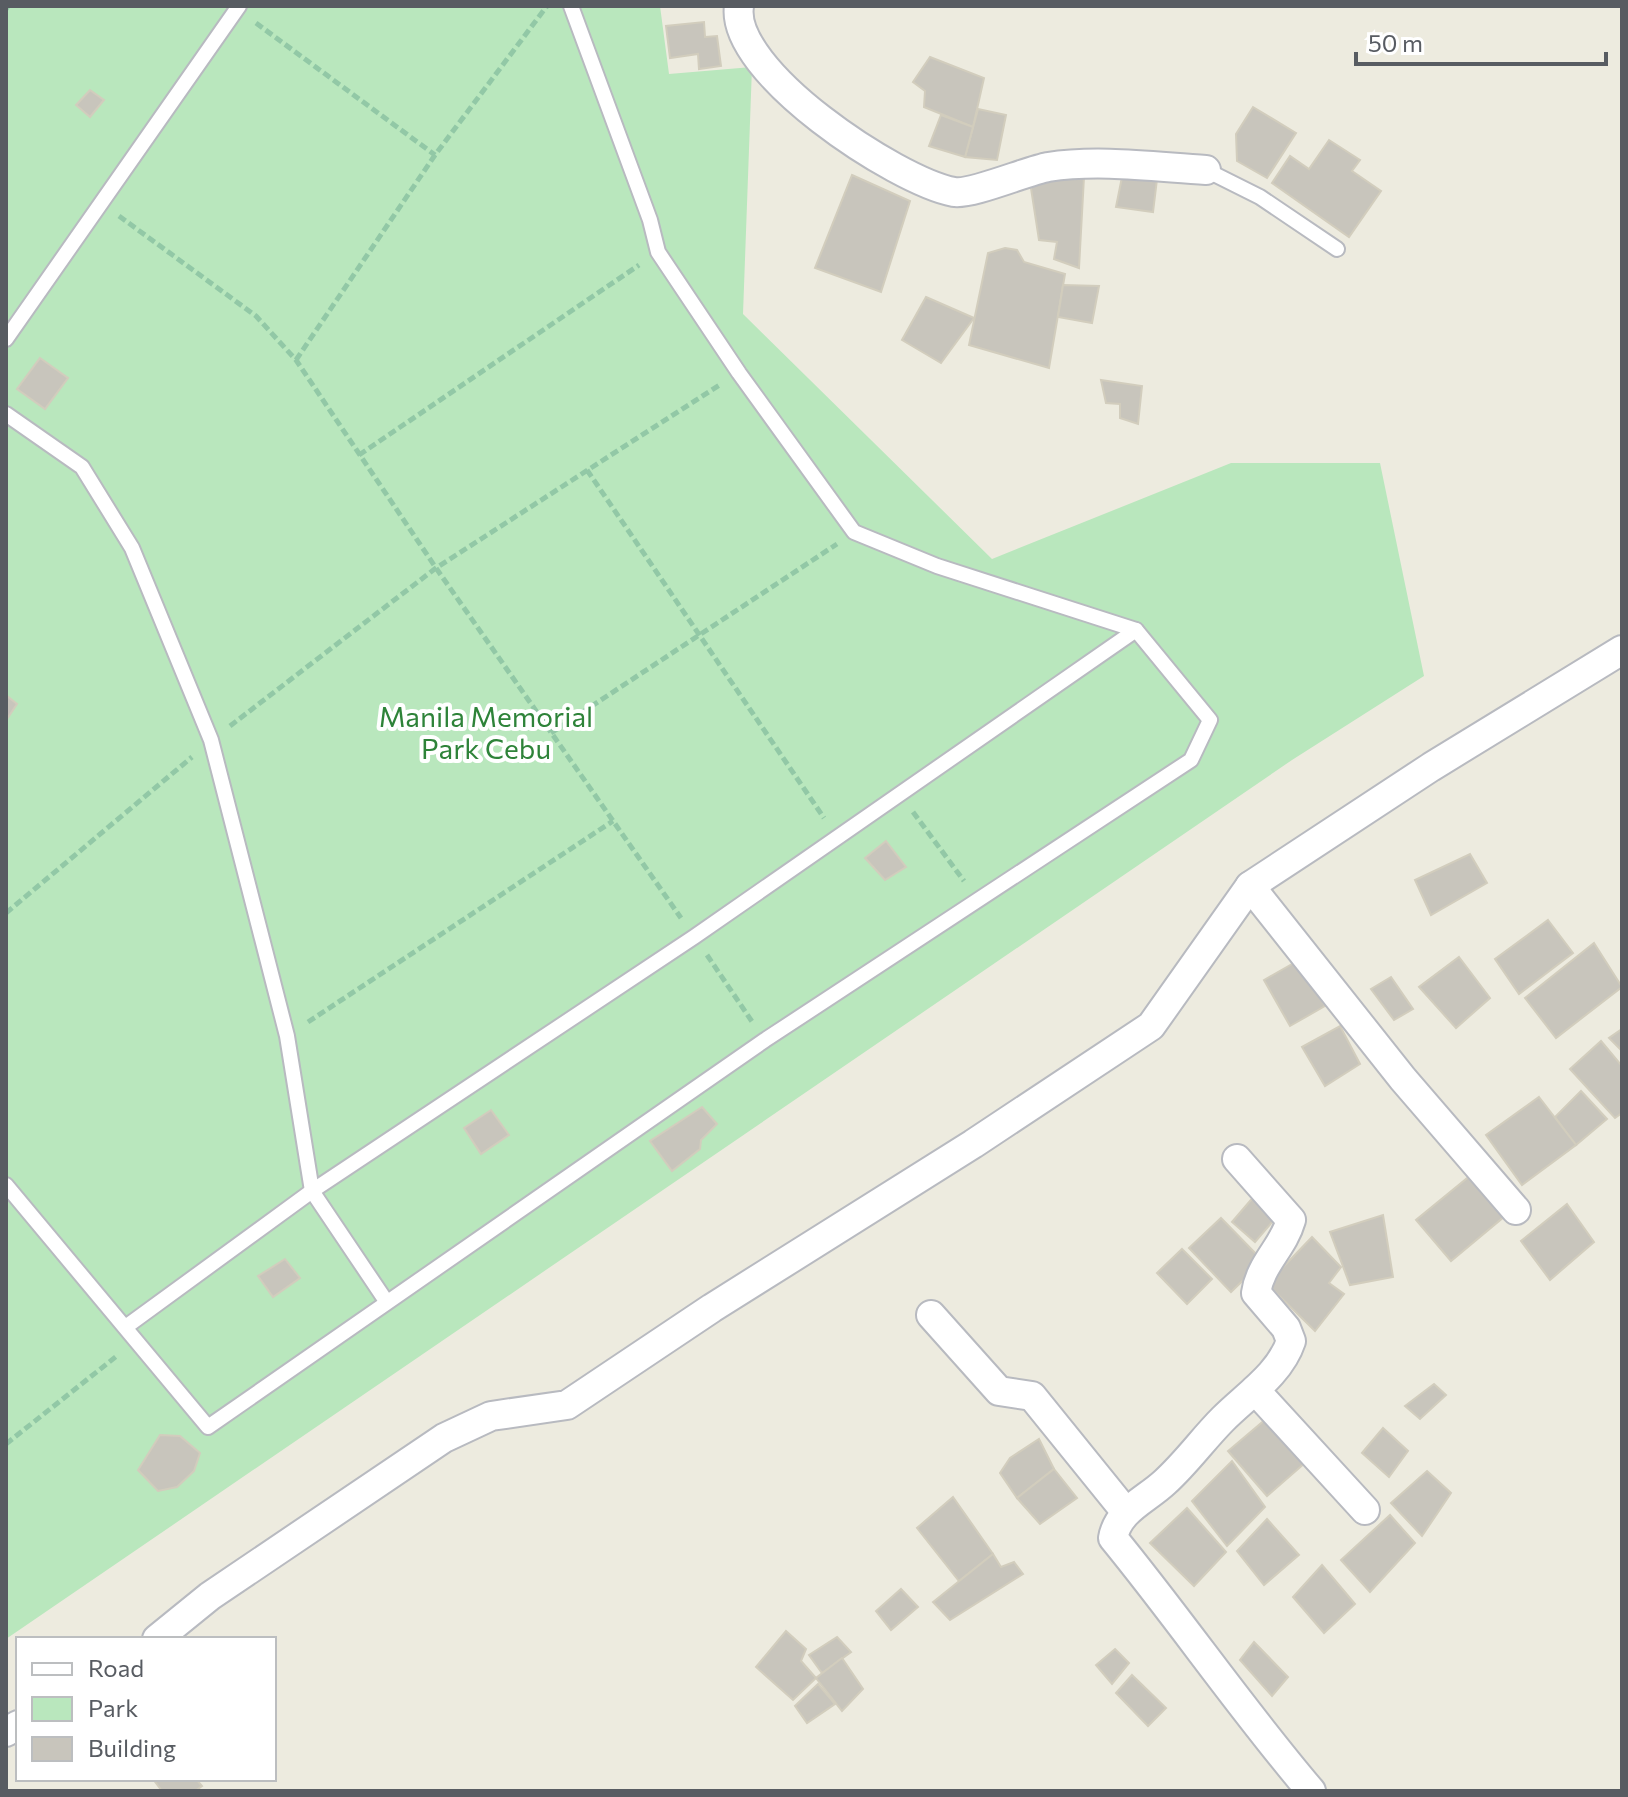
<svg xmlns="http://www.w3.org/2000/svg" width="1628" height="1797" font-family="Commissioner,sans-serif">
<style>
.green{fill:#b9e7bd}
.building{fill:#c8c5bc;stroke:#d2cdbd;stroke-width:2}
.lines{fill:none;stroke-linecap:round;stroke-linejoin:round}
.lane-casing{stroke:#b8bac0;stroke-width:18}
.street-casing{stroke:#b8bac0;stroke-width:32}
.path{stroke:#92c8a6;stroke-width:5;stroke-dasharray:8 4;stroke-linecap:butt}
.lane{stroke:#fff;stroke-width:14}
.street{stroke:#fff;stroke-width:28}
.labels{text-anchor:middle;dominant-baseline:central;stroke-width:8;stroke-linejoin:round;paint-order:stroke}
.park-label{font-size:28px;fill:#2e8339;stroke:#fff}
</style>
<rect width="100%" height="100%" fill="#edebdf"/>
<polygon class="green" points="6,6 660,6 669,74 752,67 743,314 992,559 1231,463 1380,463 1424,676 1292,760 6,1639"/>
<g class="building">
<polygon points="704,22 705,37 717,36 721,66 699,69 698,54 670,58 666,26"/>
<polygon points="930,57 984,78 973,127 924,107 925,91 913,82"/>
<polygon points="90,90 104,100 90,117 76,105"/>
<polygon points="1253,107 1296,133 1267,178 1237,161 1236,134"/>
<polygon points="978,109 1006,115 997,160 965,157"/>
<polygon points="941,115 973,127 965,157 929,146"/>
<polygon points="1329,140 1360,160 1352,171 1381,191 1349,237 1272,183 1290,156 1309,169"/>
<polygon points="1158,171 1153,212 1116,207 1123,172"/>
<polygon points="852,175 910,201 881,292 815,268"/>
<polygon points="1084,177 1079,268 1054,259 1057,242 1039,240 1030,182"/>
<polygon points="1005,248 1017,250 1024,262 1065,274 1049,368 969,345 988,253"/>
<polygon points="1063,285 1099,286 1092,323 1058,317"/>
<polygon points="926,297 974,318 941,363 902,340"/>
<polygon points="40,358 68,378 45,409 17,389"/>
<polygon points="1101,380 1142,386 1138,424 1120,418 1120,404 1106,403"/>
<polygon points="6,695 17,704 7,719 6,719"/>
<polygon points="886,841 906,867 885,880 865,858"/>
<polygon points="1470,854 1487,883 1431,915 1415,880"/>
<polygon points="1548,920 1573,953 1519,994 1495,959"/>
<polygon points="1594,943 1622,987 1556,1038 1525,998"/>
<polygon points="1459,957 1490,998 1456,1028 1419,987"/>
<polygon points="1299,960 1325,1006 1290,1026 1264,980"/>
<polygon points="1391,977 1413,1009 1394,1020 1371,989"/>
<polygon points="1340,1026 1360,1064 1325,1086 1302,1047"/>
<polygon points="1622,1029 1622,1051 1609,1038"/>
<polygon points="1601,1041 1622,1066 1622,1113 1615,1118 1570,1069"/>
<polygon points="1581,1091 1607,1119 1576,1145 1555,1117"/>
<polygon points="1539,1097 1576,1145 1522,1185 1486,1135"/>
<polygon points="702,1107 717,1124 701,1140 700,1149 672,1171 650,1141"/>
<polygon points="491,1110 509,1135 481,1154 464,1128"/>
<polygon points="1471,1175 1505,1216 1451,1261 1416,1220"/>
<polygon points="1256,1194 1279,1214 1255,1242 1232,1222"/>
<polygon points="1567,1204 1594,1242 1550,1280 1521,1241"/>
<polygon points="1383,1215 1393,1277 1350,1285 1330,1232"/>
<polygon points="1221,1218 1263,1261 1231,1292 1189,1248"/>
<polygon points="1312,1237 1341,1267 1329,1283 1344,1294 1315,1331 1267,1284"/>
<polygon points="1182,1249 1212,1279 1187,1304 1157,1273"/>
<polygon points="285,1259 300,1278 273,1297 258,1276"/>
<polygon points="1434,1384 1446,1395 1420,1419 1405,1406"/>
<polygon points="1266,1419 1305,1463 1267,1496 1228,1451"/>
<polygon points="1383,1428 1408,1451 1389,1477 1362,1453"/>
<polygon points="160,1435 180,1436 200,1453 194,1471 177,1487 158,1491 138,1470"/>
<polygon points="1039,1439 1054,1469 1017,1498 1000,1473 1010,1458"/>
<polygon points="1232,1461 1265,1507 1227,1546 1192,1501"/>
<polygon points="1054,1469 1077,1498 1040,1524 1017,1498"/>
<polygon points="1427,1471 1451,1493 1422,1536 1391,1503"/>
<polygon points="953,1497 993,1554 959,1581 917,1528"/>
<polygon points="1187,1508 1226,1552 1194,1586 1150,1543"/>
<polygon points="1390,1515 1415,1543 1370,1592 1341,1560"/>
<polygon points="1267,1519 1299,1555 1264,1585 1237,1551"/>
<polygon points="993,1554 1001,1567 1014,1562 1023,1574 950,1620 933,1602"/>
<polygon points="1322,1565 1355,1604 1324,1633 1293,1597"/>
<polygon points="901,1589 918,1607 891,1630 876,1611"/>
<polygon points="786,1631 806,1649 801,1661 816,1678 793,1700 756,1667"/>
<polygon points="837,1637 851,1652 822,1673 809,1655"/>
<polygon points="1254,1642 1288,1677 1272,1696 1240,1660"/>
<polygon points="1115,1649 1129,1663 1112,1684 1096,1665"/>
<polygon points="842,1658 863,1689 842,1711 816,1678"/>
<polygon points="1132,1675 1166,1708 1148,1726 1116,1693"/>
<polygon points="818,1684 835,1704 807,1723 795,1706"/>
<polygon points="153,1779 196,1779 202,1786 195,1791 162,1791"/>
</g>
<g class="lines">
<g class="lane-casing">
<g id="lane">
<polyline points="1206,170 1260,197 1337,249"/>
<polyline points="6,339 239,6"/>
<polyline points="6,414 82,467 132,548 211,740 287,1036 312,1191 386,1301"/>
<polyline points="6,1185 208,1427 765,1040 1191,760 1210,720 1136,630 937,566 854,532 739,373 658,252 650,220 571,6"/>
<polyline points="127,1326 312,1191 694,937 1136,630"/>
</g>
</g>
<g class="street-casing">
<g id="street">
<path d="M739,6C729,71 896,181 954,192C971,195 1027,171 1048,167C1099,159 1156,167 1206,170"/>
<polyline points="1250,886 1403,1079 1516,1210"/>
<path d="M1237,1159L1291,1220C1283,1248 1260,1264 1256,1293L1286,1328L1291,1341C1280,1374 1247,1395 1223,1419C1203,1439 1187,1462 1165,1482C1146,1500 1118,1510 1113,1538C1181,1621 1241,1709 1311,1791"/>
<polyline points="931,1315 999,1391 1032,1396 1125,1511"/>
<polyline points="1255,1390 1365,1510"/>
<polyline points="157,1639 210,1596 444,1438 491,1416 567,1405 712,1308 973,1144 1151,1026 1250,886 1431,767 1622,650"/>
<polyline points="6,1732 18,1725"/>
</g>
</g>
<g class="path">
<polyline points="6,9 8,6"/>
<polyline points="256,23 435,155"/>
<polyline points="119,216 256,316 296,360 436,568 681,918"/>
<polyline points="296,360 435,155 547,6"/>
<polyline points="359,455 639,265"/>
<polyline points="587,470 824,818"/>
<polyline points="230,726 436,568 721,384"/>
<polyline points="551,733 837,544"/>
<polyline points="913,812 964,881"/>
<polyline points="6,913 192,757"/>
<polyline points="707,955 753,1023"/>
<polyline points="308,1022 613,821"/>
<polyline points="6,1444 118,1355"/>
</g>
<use href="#lane" class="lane"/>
<use href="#street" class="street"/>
</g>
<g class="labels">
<g class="park-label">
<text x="486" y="716">Manila Memorial<tspan x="486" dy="32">Park Cebu</tspan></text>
</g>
</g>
<rect width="1628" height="1797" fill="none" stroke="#585c62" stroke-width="16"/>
<rect x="16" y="1637" width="260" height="144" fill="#ffffff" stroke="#bcbec0" stroke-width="2"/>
<rect x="32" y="1663" width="40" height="12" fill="#ffffff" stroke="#bcbec0" stroke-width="2"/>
<text x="88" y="1677" font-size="24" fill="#585c62">Road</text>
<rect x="32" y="1697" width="40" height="24" fill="#b9e7bd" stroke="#bcbec0" stroke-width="2"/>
<text x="88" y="1717" font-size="24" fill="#585c62">Park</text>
<rect x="32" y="1737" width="40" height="24" fill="#c8c5bc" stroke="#bcbec0" stroke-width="2"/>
<text x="88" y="1757" font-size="24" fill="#585c62">Building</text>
<path d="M1356 52v12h250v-12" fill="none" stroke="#585c62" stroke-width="4"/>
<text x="1368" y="52" font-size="24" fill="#585c62" stroke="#ffffff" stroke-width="6" paint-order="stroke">50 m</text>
</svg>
